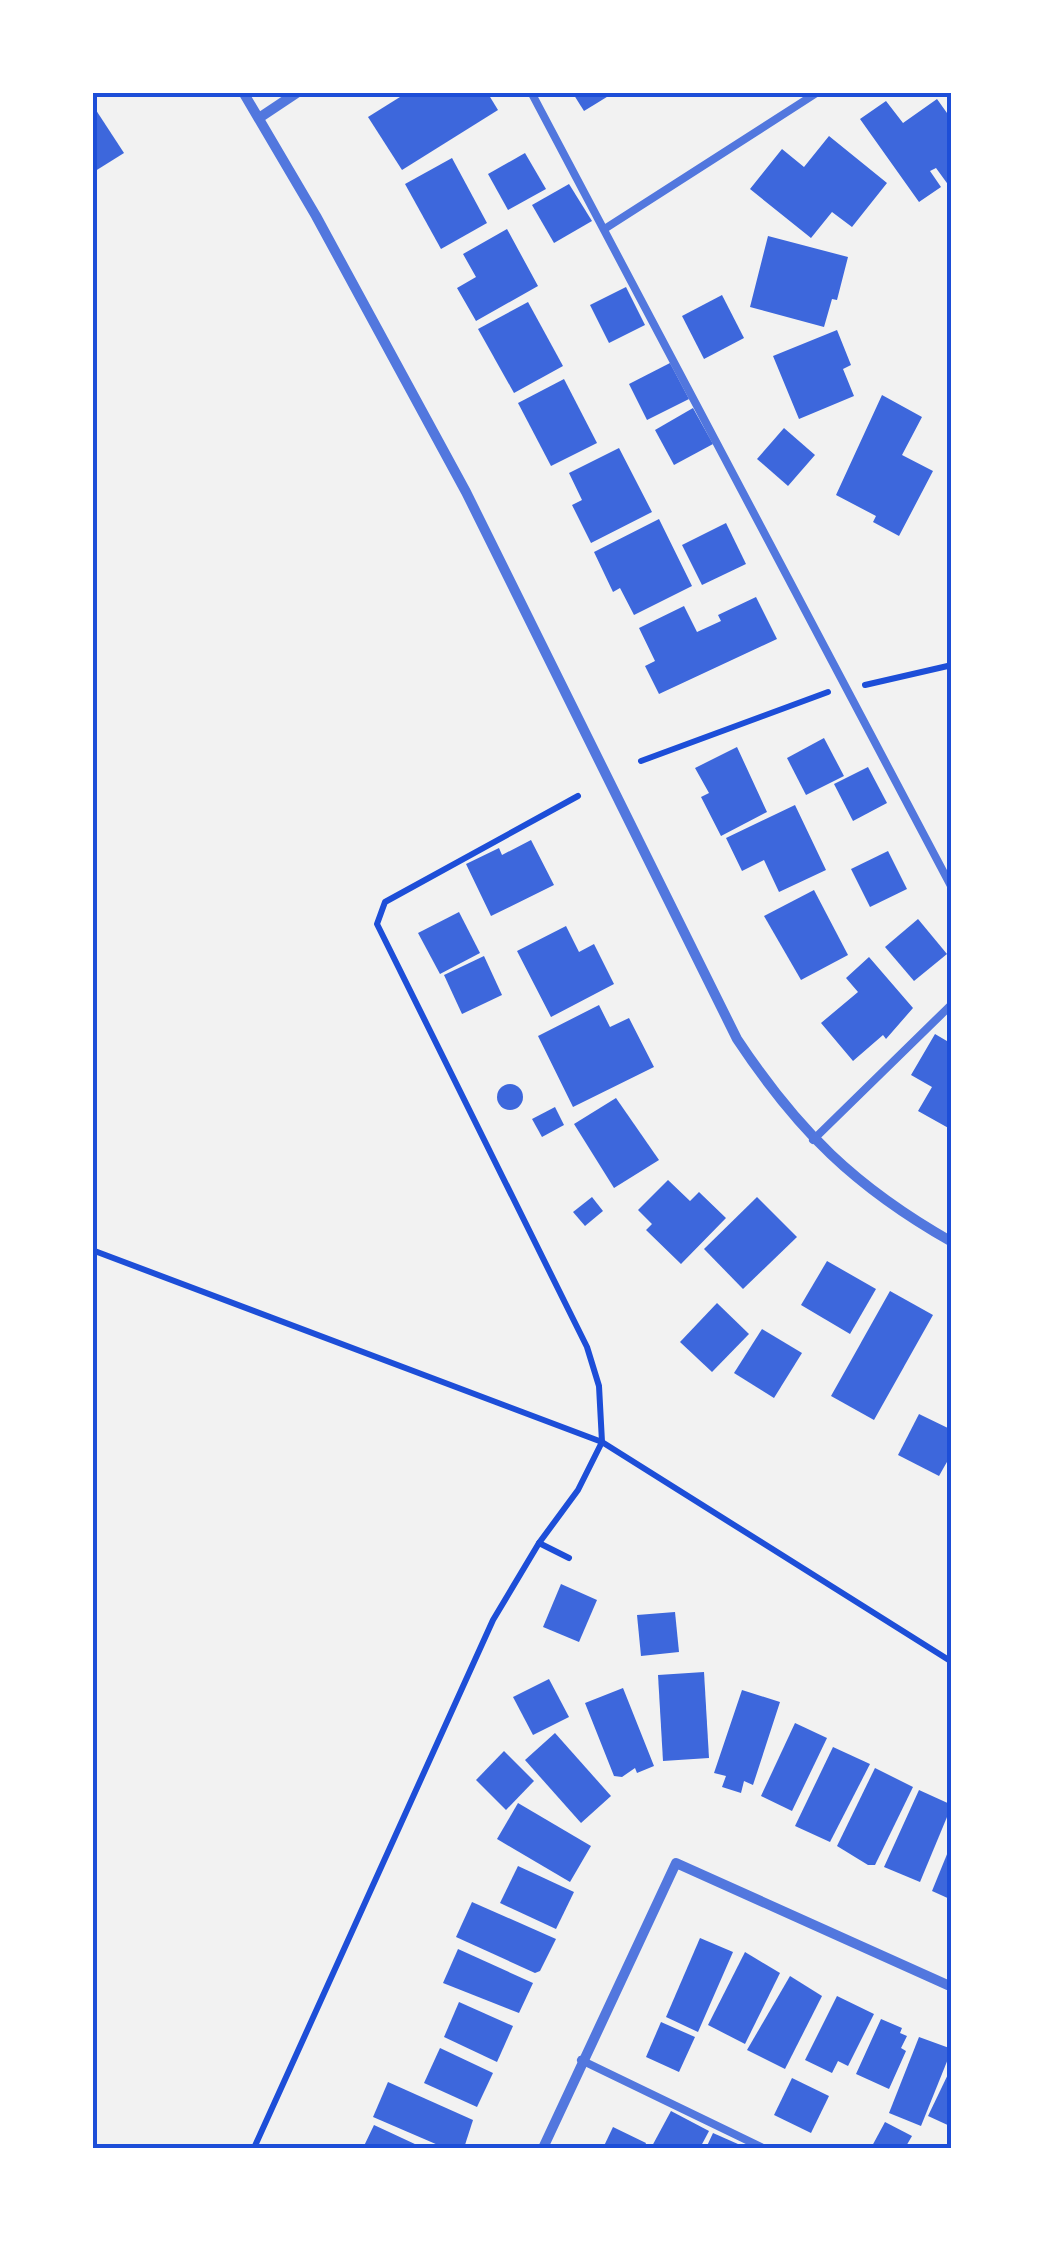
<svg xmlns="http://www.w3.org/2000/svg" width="1044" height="2241" font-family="Karla,sans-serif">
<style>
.building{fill:#3d67dc}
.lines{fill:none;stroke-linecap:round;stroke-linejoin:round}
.path{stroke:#1d4ed8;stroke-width:6}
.service{stroke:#5277de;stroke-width:8}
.minor{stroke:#5277de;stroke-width:10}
.neatline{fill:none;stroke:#1d4ed8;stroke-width:4}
</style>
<rect width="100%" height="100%" fill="#f2f2f2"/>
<g class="building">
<polygon points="408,92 487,92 498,110 402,170 368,117"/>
<polygon points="572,92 615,92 584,111"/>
<polygon points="937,99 952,120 952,190 936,168 930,171 941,187 919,202 860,119 886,101 903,123"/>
<polygon points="92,104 124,153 92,173"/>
<polygon points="829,136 887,183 852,227 832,212 811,238 750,189 782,149 804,167"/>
<polygon points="525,153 546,189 508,210 488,174"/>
<polygon points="452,158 487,223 441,249 405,184"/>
<polygon points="569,184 592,221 554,243 532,205"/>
<polygon points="507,229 538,286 476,321 457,288 476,277 463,254"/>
<polygon points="768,236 848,257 837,300 832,299 824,327 750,307"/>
<polygon points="626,287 645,325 609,343 590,305"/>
<polygon points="722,295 744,338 704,359 682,316"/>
<polygon points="528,302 563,366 514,393 478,329"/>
<polygon points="837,330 851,365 843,369 854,396 799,419 773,356"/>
<polygon points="670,363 689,399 647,420 629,384"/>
<polygon points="564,379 597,443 551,466 518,403"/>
<polygon points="882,395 922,417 902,455 933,471 899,536 873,522 876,516 836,495"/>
<polygon points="693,408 713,444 674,465 655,430"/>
<polygon points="784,428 815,455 788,486 757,459"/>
<polygon points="619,448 652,512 591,543 572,505 582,500 569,473"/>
<polygon points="659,519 692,586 634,615 620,588 613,592 594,552"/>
<polygon points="726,523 746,564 702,585 682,545"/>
<polygon points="756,597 777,639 659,694 645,666 655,661 639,628 684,606 697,632 721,621 718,615"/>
<polygon points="824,738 844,776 806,795 787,758"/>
<polygon points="737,747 767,812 721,836 701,797 709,793 695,768"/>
<polygon points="868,767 887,803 853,821 834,784"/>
<polygon points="795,805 826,870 779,892 764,860 742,871 726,838"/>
<polygon points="531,840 554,885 491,916 466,864 499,848 502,855"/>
<polygon points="888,851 907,889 870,907 851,869"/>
<polygon points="814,890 848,955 801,980 764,916"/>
<polygon points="459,912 480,953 440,974 418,933"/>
<polygon points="918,919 947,954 914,981 885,947"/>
<polygon points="566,926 579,952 594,944 614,984 551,1017 517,951"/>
<polygon points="484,956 502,995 462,1014 444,975"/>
<polygon points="869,957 913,1008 886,1039 883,1035 853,1061 821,1023 858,992 846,978"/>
<polygon points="599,1005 610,1027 629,1018 654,1067 573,1107 538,1036"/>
<polygon points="935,1034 952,1044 952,1130 918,1111 932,1087 911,1075"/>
<circle cx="510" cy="1097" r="13"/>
<polygon points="616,1098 659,1160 614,1188 574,1124"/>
<polygon points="555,1107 564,1125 542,1137 532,1119"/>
<polygon points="668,1180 690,1201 699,1192 726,1218 681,1264 646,1230 652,1224 638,1210"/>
<polygon points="592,1197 603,1211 585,1226 573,1212"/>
<polygon points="757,1197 797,1237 743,1289 704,1249"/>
<polygon points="827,1261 876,1289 850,1334 801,1305"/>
<polygon points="890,1291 933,1315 874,1420 831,1396"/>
<polygon points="717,1303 749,1334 712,1372 680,1342"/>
<polygon points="762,1329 802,1353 774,1398 734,1373"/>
<polygon points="919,1414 952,1430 952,1453 939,1476 898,1455"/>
<polygon points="561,1584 597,1600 579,1642 543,1627"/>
<polygon points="675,1612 679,1652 641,1656 637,1615"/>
<polygon points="704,1672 709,1758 663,1761 658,1675"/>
<polygon points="549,1679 569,1717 533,1735 513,1697"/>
<polygon points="623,1688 654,1766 637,1773 635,1768 622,1777 614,1776 585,1703"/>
<polygon points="742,1690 780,1702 753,1785 744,1781 741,1793 722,1787 726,1776 714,1773"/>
<polygon points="795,1723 827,1738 792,1811 761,1796"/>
<polygon points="555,1733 611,1796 581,1823 525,1760"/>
<polygon points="833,1747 870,1764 830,1842 795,1826"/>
<polygon points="504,1751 534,1781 506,1810 476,1780"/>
<polygon points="875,1768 913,1787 875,1865 868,1865 837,1846"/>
<polygon points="919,1790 952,1805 920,1882 884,1867"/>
<polygon points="518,1803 591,1846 570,1882 497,1839"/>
<polygon points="952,1842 952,1900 932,1891"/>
<polygon points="518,1866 574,1892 556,1929 500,1903"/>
<polygon points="472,1902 556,1939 540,1971 535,1973 456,1937"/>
<polygon points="700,1938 733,1952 698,2032 666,2017"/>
<polygon points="458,1949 533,1983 519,2013 443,1983"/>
<polygon points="745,1952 780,1973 745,2044 708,2025"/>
<polygon points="790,1976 822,1996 785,2069 747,2050"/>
<polygon points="837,1996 874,2014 848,2066 838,2061 832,2073 805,2060"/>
<polygon points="459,2002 513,2026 497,2062 444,2037"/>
<polygon points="881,2019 902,2028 900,2033 907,2036 901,2048 906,2051 889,2089 856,2074"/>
<polygon points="661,2022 695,2037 679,2072 646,2057"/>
<polygon points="919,2037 952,2049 921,2126 889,2113"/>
<polygon points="440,2048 493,2073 477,2107 424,2083"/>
<polygon points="952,2066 952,2127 928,2116"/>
<polygon points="792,2078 829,2096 811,2133 774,2115"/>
<polygon points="388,2082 473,2120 464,2148 445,2148 373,2117"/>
<polygon points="671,2111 709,2131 700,2148 651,2148"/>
<polygon points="885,2122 912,2136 905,2148 871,2148"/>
<polygon points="374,2125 417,2145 429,2148 363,2148"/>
<polygon points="613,2127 646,2143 644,2148 603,2148"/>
<polygon points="713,2133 747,2148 706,2148"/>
</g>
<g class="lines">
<g class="path">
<polyline points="865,685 952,665"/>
<polyline points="641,761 828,692"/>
<polyline points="92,1250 602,1442 952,1662"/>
<polyline points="539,1543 569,1558"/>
<polyline points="254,2148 493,1620 539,1543 578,1490 602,1442 599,1386 587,1347 377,924 385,902 578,796"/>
</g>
<g class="service">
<polyline points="531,92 952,888"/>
<polyline points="606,228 818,92"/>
<polyline points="813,1140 952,1004"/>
<polyline points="581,2060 763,2148"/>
</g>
<g class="minor">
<path d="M243,92L316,216L466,492L737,1039C798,1131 855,1187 952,1242"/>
<polyline points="259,118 298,92"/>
<polyline points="543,2148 676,1863 952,1987"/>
</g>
</g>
<rect width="1044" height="2241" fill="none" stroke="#ffffff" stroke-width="190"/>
<rect x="95" y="95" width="854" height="2051" class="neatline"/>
</svg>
